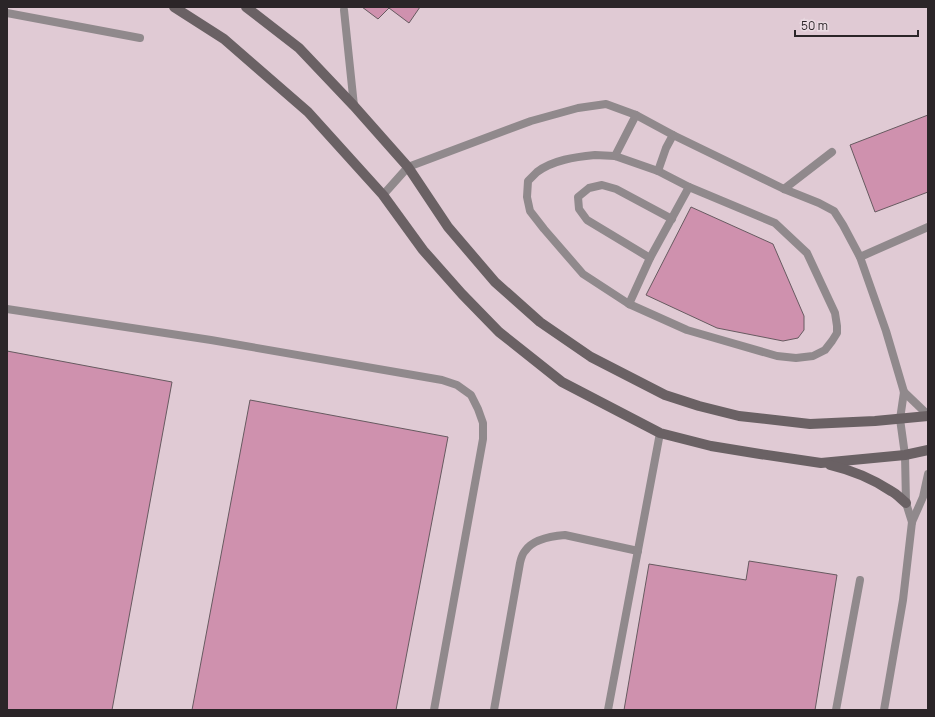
<svg xmlns="http://www.w3.org/2000/svg" width="935" height="717" font-family="Manrope,sans-serif">
<style>
.built{fill:#e0cad4}
.building{fill:#cf91ae;stroke:#675a60}
.lines{fill:none;stroke-linecap:round;stroke-linejoin:round}
.lane{stroke:#90898c;stroke-width:8}
.secondary{stroke:#6a6164;stroke-width:10}
</style>
<rect width="100%" height="100%" fill="#eadbe2"/>
<rect class="built" x="7" y="7" width="921" height="703"/>
<g class="building">
<polygon points="362,7 420,7 409,23 389,8 378,19"/>
<polygon points="928,115 928,192 875,212 850,145"/>
<polygon points="691,207 773,244 804,316 804,330 798,338 783,341 717,328 646,295"/>
<polygon points="7,351 172,382 112,710 7,710"/>
<polygon points="250,400 448,437 396,710 192,710"/>
<polygon points="749,561 837,575 815,710 624,710 649,564 746,580"/>
</g>
<g class="lines">
<g class="lane">
<polyline points="344,10 354,106"/>
<polyline points="7,13 140,38"/>
<path d="M595,155L615,156L658,171L689,187L775,223L807,253L835,313L837,326V333L832,341L825,350L813,356L796,358L777,356L687,330L629,304L583,274L544,229L530,211L527,197L528,181C531,178 534,175 537,172C553,160 575,157 595,155Z"/>
<polyline points="615,156 636,115"/>
<polyline points="658,171 666,148 673,135"/>
<polyline points="784,189 832,152"/>
<polyline points="383,195 408,167 531,121 578,108 606,104 636,115 673,135 784,189 819,203 834,211 843,225 860,257 886,331 904,392 900,419 905,455 906,503 912,522"/>
<polyline points="860,257 928,227"/>
<polyline points="650,258 587,220 579,209 578,197 589,188 602,185 616,189 672,219"/>
<polyline points="629,304 650,258 689,187"/>
<polyline points="7,309 211,340 442,380 457,385 471,395 478,409 483,423 483,439 434,710"/>
<polyline points="904,392 928,415"/>
<path d="M494,710L520,563C521,559 522,554 525,551C533,539 552,536 565,535L638,551"/>
<polyline points="608,710 660,433"/>
<polyline points="836,710 860,580"/>
<polyline points="884,710 903,600 912,522 923,497 928,474"/>
</g>
<g class="secondary">
<polyline points="174,7 224,39 308,112 383,195 423,250 462,294 499,332 562,382 660,433 711,446 760,454 821,463 905,455 928,450"/>
<polyline points="246,7 299,48 354,106 408,167 448,227 495,282 540,322 591,357 665,395 699,406 739,416 810,424 875,421 928,416"/>
<path d="M830,465C851,470 873,479 891,491C897,494 901,499 906,503"/>
</g>
</g>
<rect width="935" height="717" fill="none" stroke="#2b2528" stroke-width="16"/>
<path d="M795 30v6h123v-6" fill="none" stroke="#2b2528" stroke-width="2"/>
<text x="801" y="30" font-size="12" fill="#2b2528" stroke="#eadbe2" stroke-width="3" paint-order="stroke">50 m</text>
</svg>
